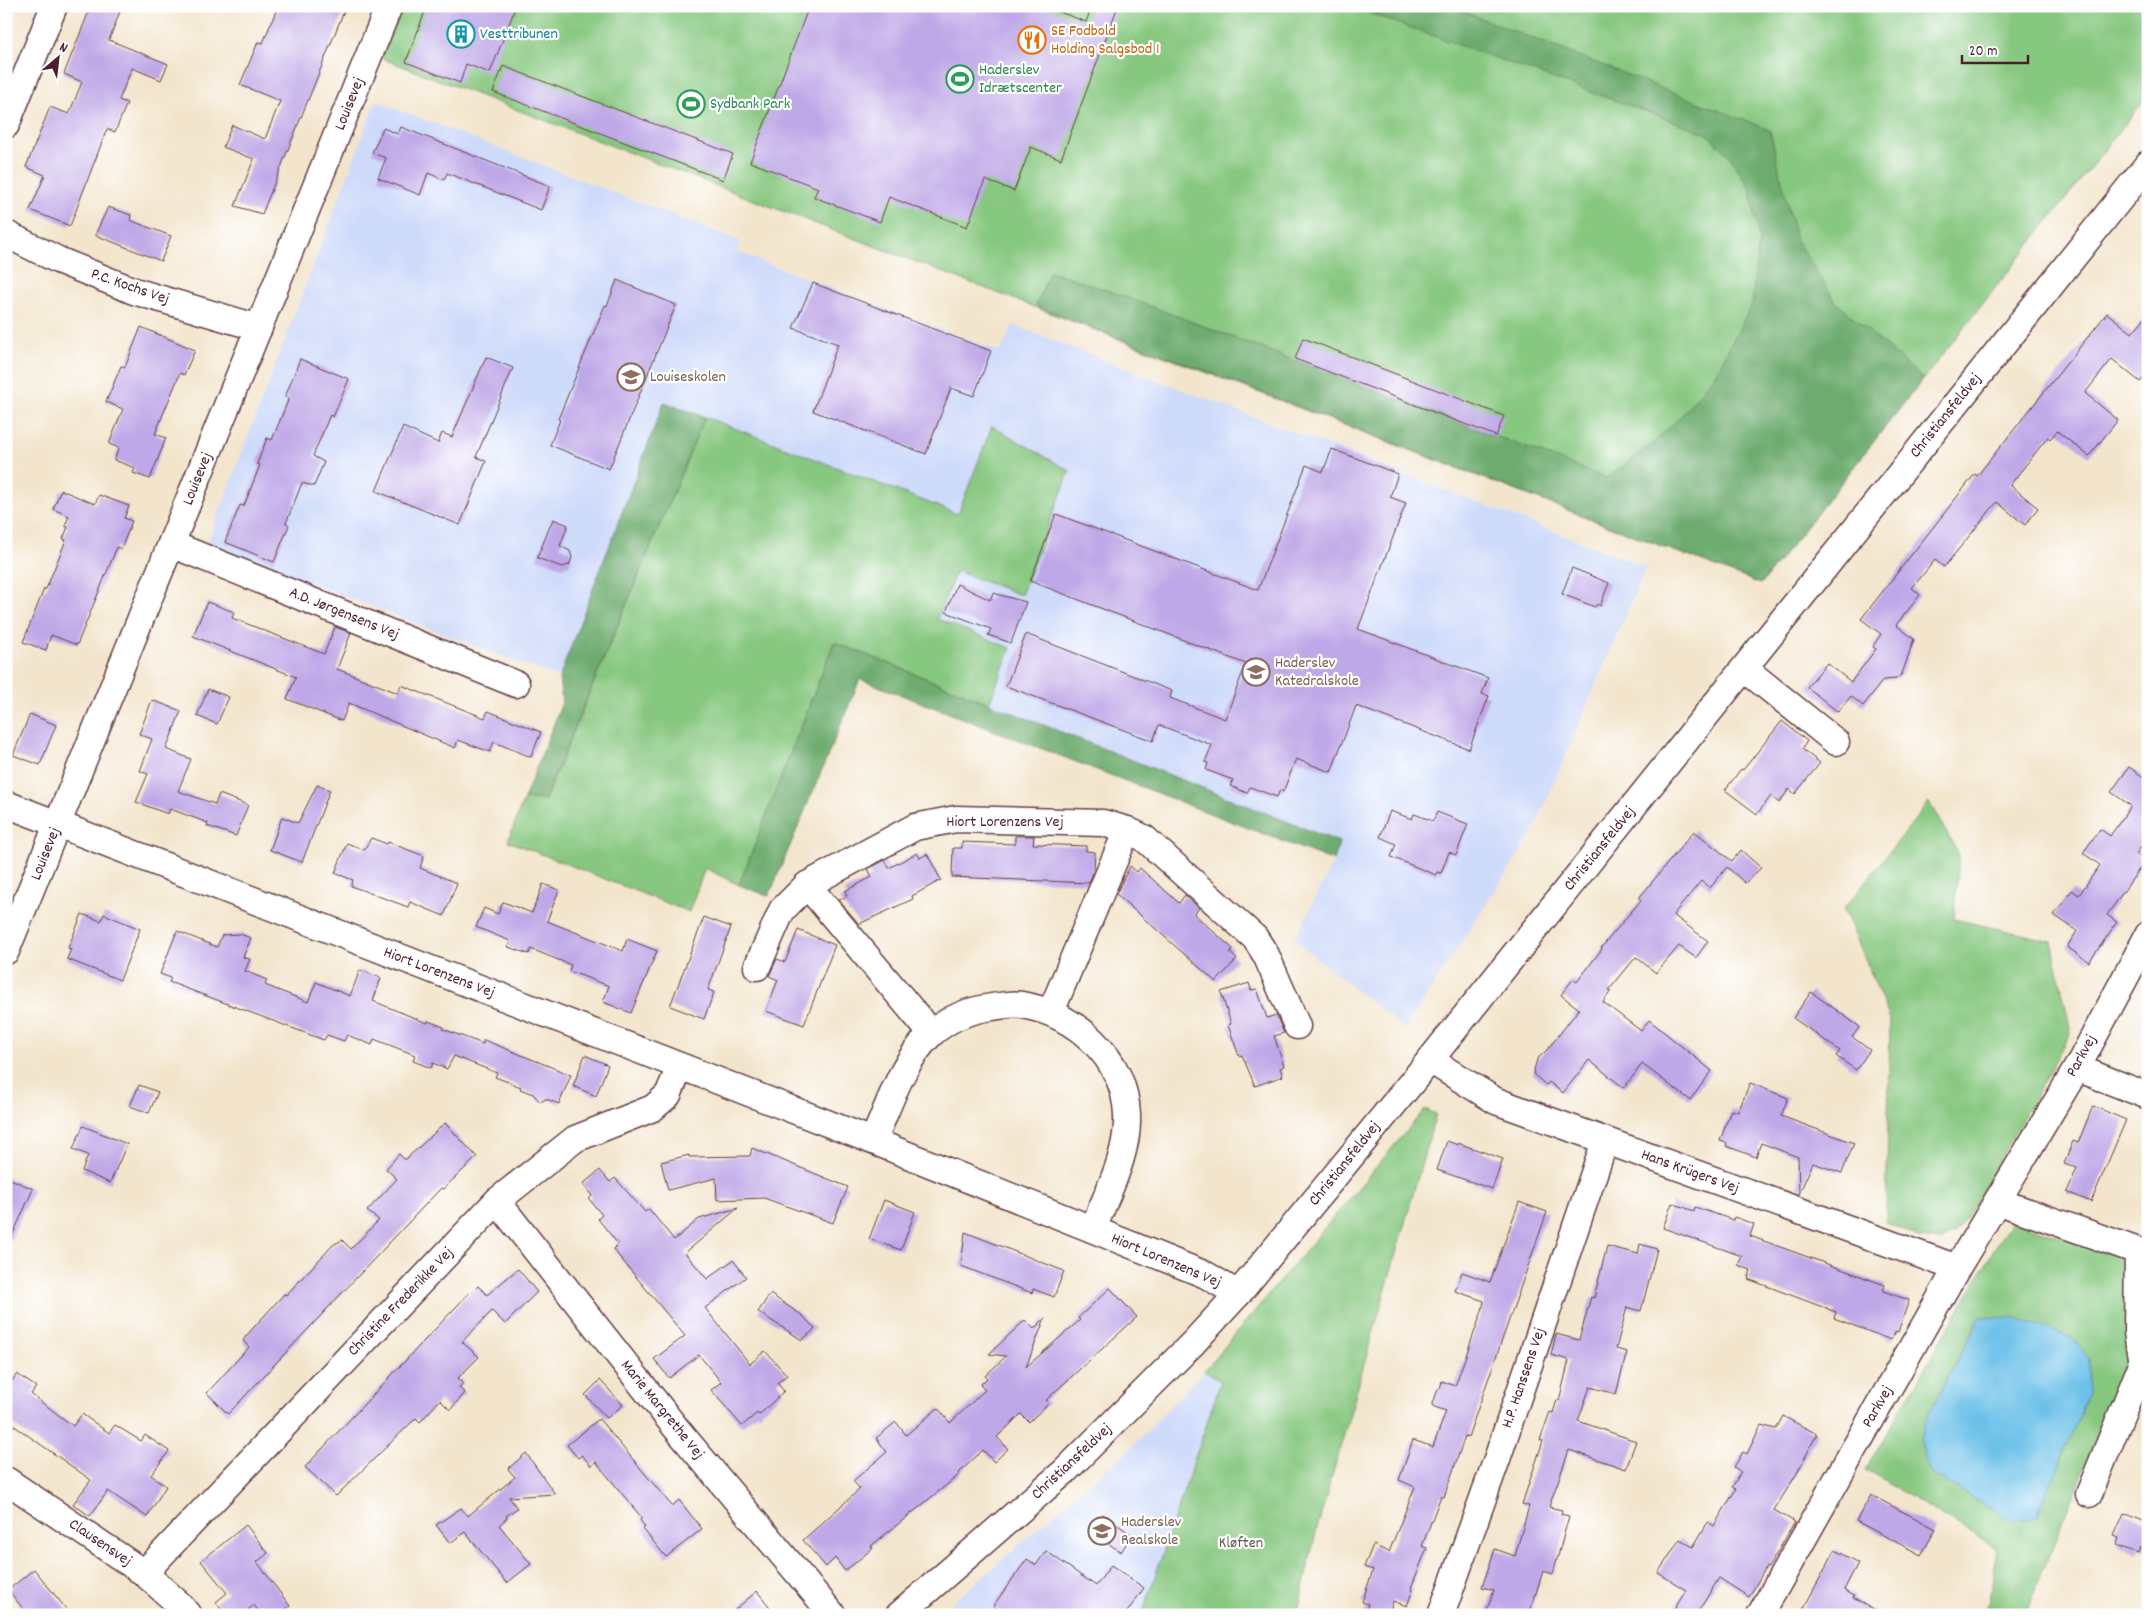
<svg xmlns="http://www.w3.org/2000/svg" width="2154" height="1621" font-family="Dekko,sans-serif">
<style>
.built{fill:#cedafa}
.green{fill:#87c880;stroke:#687456}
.forest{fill:#6dac6e;stroke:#5c664c}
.water{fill:#6dc1e9;stroke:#5c708a}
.building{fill:#bfa8e7}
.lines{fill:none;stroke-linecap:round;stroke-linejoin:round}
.minor-casing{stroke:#633d43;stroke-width:29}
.minor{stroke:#fff;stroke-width:26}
.labels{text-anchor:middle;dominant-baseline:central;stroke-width:4.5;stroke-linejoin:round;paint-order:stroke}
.food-label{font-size:16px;fill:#c56008;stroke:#fff;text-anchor:start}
.culture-label{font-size:16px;fill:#0d838f;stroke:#fff;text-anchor:start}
.leisure-label{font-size:16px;fill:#27864d;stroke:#fff;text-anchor:start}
.street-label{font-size:16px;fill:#4a1f2b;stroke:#fff}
.education-label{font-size:16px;fill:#785e54;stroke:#fff;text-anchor:start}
.park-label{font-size:16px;fill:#5f5a49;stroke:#fff}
</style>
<rect width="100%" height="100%" fill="#fff"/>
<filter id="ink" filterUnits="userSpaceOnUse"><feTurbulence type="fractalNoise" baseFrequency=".02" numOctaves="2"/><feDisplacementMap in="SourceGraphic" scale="10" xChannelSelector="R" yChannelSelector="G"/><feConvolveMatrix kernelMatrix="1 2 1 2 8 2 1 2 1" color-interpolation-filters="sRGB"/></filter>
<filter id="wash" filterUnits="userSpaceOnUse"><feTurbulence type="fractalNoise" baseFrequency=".0096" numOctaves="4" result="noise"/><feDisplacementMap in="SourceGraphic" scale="20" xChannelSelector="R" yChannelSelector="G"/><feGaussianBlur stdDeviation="1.12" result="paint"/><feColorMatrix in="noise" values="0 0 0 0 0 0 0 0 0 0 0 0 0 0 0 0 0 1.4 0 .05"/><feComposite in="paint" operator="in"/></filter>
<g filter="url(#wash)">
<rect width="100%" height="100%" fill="#f3e5cc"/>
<g class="built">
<polygon points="376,101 740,241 737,252 1000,352 1013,325 1646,567 1532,834 1405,1029 1294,940 1334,861 1338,842 834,642 739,885 705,868 689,912 508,841 524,799 545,800 664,402 559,678 207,544"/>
<polygon points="1204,1371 1221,1381 1142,1615 938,1615 1131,1448"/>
</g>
<g class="green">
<polygon points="403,6 2148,6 2148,95 1761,584 381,58"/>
<polygon points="705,417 958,514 992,426 1070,471 1021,595 956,571 937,619 1011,648 989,703 834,642 739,885 705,868 689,912 508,841 524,799 545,800"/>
<polygon points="1929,802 1959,855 1954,919 2052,941 2071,1033 1967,1217 1954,1232 1942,1240 1918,1237 1886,1222 1890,1019 1844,909"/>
<polygon points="1425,1109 1436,1114 1316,1532 1297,1615 1142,1615 1221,1381 1204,1371"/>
<polygon points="2011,1221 2114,1253 2127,1266 2127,1361 2025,1615 1981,1615 1989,1601 1998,1549 1865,1470"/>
</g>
<g class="forest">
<polygon points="1349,6 1449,6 1770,130 1796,240 1836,302 1923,379 1761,584 1036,306 1050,271 1107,290 1607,478 1650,446 1682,415 1716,373 1752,304 1759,238 1750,188 1730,157 1706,133"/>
<polygon points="664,402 705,417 544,800 524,799 562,703 559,678"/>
<polygon points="834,642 1339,842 1334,861 860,679 769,896 739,885"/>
</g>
<polygon class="water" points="2013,1317 2072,1337 2089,1359 2088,1394 2038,1515 2028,1520 2008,1519 1933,1474 1924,1458 1920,1438 1930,1410 1980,1318"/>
<g id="blocks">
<g class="building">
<polygon points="91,6 122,6 109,40 168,64 161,80 132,68 119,100 127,103 115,132 107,129 70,226 30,210 45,175 26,167 50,107 69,114 82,82 64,74"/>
<polygon points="278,6 346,6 262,214 235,206 254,159 223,147 232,125 265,139 280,101 240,85 258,42 263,43"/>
<polygon points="427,6 516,6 490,73 466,64 460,83 406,62"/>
<polygon points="809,6 1044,6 1086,22 1092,6 1118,6 1061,159 1031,147 1014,191 985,180 967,227 889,197 880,222 814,197 818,188 750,162"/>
<polygon points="503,66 733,154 723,180 493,92"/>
<polygon points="401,127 550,186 541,210 447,173 444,180 428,173 420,195 378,178 386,158 372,153 383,128 398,134"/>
<polygon points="108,207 131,215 130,220 171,236 161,261 95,235"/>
<polygon points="617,280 676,305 609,469 550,445 560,420 558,419 605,305 607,306"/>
<polygon points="813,283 991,351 974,396 951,388 926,454 813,411 838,344 793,328"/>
<polygon points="2107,313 2132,333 2148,314 2148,372 2140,382 2112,359 2085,393 2118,420 2089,456 2057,431 2050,439 2048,437 2010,485 2038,508 2025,525 1997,502 1944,567 1935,560 1912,588 1920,595 1896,625 1914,639 1902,674 1896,679 1883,680 1863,706 1851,696 1838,712 1807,687 1827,663 1851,682 1876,649 1873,647 1875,643 1881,634 1861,619 1975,474 1977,476"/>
<polygon points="141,327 195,350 184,375 180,373 155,434 166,438 150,479 133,473 135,468 114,460 119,448 109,444 123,409 106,402 121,366 125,367"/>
<polygon points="1303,338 1504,416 1496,436 1295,359"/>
<polygon points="486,357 513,368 476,457 486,461 460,525 376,491 403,427 438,443 442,433 452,437"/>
<polygon points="300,359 349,379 333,417 330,415 313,456 324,462 314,486 302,483 286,523 289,525 274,562 225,542 240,505 244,506 260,465 257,464 267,438 272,440 289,398 285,397"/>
<polygon points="1332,449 1398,474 1390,497 1406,503 1358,629 1488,678 1482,694 1489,696 1469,749 1356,706 1331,772 1296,759 1283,792 1280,790 1277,797 1250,787 1247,793 1230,786 1233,780 1206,770 1208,763 1205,762 1212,745 1159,725 1153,741 1006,686 1026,634 1172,691 1170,698 1225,719 1246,664 1030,581 1056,514 1258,590 1306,465 1323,472"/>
<polygon points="61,490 95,504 99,495 129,506 124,518 132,521 121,549 117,547 77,645 51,635 46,650 23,642 44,589 46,589 66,540 63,539 68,527 65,526 69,516 53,509"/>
<polygon points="553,519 568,525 560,546 570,551 572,558 569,565 562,567 537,558"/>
<polygon points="1572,568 1609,583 1600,606 1597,604 1595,607 1562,594"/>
<polygon points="957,584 990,600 993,593 1026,602 1011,643 988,635 991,629 946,612"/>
<polygon points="207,602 234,612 232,618 324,654 335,627 351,633 337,669 398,693 401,685 485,718 488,711 541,732 531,757 494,742 490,752 458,740 455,748 349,703 342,721 287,699 296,677 193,636"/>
<polygon points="208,689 229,697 217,724 197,716"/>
<polygon points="152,700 181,711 166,749 191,759 178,791 215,804 219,794 248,805 236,836 207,826 208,823 170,809 168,814 136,802 148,774 140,771 152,739 139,734"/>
<polygon points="30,714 56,725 40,765 13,755"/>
<polygon points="1782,721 1807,741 1802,749 1820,763 1795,794 1789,789 1779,803 1771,796 1757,814 1725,790 1741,769 1743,770"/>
<polygon points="2129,767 2148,780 2148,837 2136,854 2145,861 2107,915 2117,922 2089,962 2067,947 2077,931 2054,915 2072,890 2079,895 2100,865 2083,853 2100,829 2110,836 2131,806 2111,792"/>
<polygon points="317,785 330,790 302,862 270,850 282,817 298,823"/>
<polygon points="1390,811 1412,819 1414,814 1433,821 1437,812 1468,824 1456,855 1449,852 1441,873 1437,872 1436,875 1391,857 1396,844 1380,837"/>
<polygon points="1694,831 1732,861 1741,850 1761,868 1745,883 1727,867 1710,888 1701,881 1673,915 1708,941 1696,958 1679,946 1656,973 1636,957 1609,990 1611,991 1603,1002 1641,1031 1649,1020 1712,1071 1690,1100 1642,1064 1624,1088 1589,1060 1563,1093 1549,1082 1546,1085 1533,1074 1537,1059 1548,1049 1579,1009 1561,995 1573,979 1577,982 1602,949 1601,948 1641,900 1639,898"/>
<polygon points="1015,836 1034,836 1033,844 1086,846 1086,851 1095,852 1094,870 1089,883 952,877 953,848 962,848 962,842 1015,844"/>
<polygon points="371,838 387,844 388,842 424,856 420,868 457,883 444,916 410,902 408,907 351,886 353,880 335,873 347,843 364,850"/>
<polygon points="917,853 920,858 927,854 941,880 912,896 913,899 859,924 839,900 847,896 845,891 872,877 868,869 885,860 889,868"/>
<polygon points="1130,866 1137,872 1140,868 1179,903 1185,895 1199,908 1194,914 1233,949 1230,953 1237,959 1216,982 1116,894"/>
<polygon points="543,884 559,890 547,921 623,951 627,939 657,951 631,1013 603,1002 609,986 569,971 571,965 531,949 529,954 508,947 510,941 476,927 484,908 498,914 503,902 532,913"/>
<polygon points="82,914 101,921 104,914 140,929 120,980 67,959 71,949 68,948"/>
<polygon points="704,917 731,927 708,990 714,992 704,1019 670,1006"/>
<polygon points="798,930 835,945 804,1025 766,1011 778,980 769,976 777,959 785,962"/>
<polygon points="177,931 217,947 222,935 240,934 251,938 243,957 250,959 245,971 267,980 265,985 308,1002 316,982 350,996 360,970 381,978 373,1001 427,1023 428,1021 444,1027 443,1029 483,1044 484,1040 571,1075 559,1104 546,1099 540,1102 533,1094 520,1089 521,1087 495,1077 497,1073 454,1056 447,1069 433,1063 431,1068 413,1061 415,1055 374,1039 372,1045 347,1035 344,1041 327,1035 324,1040 169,982 171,978 160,974"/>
<polygon points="1249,983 1251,990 1257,989 1267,1018 1276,1015 1284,1033 1274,1036 1284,1066 1280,1068 1283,1076 1255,1086 1242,1055 1239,1056 1228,1025 1231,1024 1221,992"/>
<polygon points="1811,992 1860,1027 1852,1037 1870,1050 1856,1070 1836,1056 1840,1051 1793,1018"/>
<polygon points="585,1055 608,1065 596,1096 573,1086"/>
<polygon points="1750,1083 1788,1098 1781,1116 1854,1143 1842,1173 1813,1163 1799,1194 1798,1157 1761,1143 1756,1157 1726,1146 1727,1143 1720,1141 1731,1110 1738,1112"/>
<polygon points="139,1085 158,1092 149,1113 130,1106"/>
<polygon points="2093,1106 2126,1120 2091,1202 2067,1192 2077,1168 2064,1163 2073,1141 2078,1143"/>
<polygon points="445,1123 477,1157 443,1189 441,1188 228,1414 207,1393 249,1347 243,1341 246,1336 284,1294 286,1295 333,1245 342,1240 351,1249 379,1220 367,1211 397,1179 386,1169 399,1154 405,1160"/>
<polygon points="83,1126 127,1144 110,1183 82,1171 88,1155 73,1149"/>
<polygon points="1447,1141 1458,1145 1458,1143 1503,1159 1492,1189 1437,1170"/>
<polygon points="752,1148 848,1187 833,1223 764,1198 717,1200 716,1178 668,1190 661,1162 689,1155 689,1157 750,1156"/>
<polygon points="600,1170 610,1182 615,1178 645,1212 649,1209 674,1240 699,1219 738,1208 685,1253 707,1279 733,1260 746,1277 705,1308 750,1364 765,1351 787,1375 777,1383 784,1391 759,1415 757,1413 742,1426 711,1390 721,1382 699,1355 669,1378 654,1359 685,1336 613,1249 618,1244 598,1219 602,1215 589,1199 592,1196 583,1184"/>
<polygon points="6,1177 33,1189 6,1250"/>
<polygon points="884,1200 915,1212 901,1250 869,1239"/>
<polygon points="1519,1202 1547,1212 1468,1437 1465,1436 1444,1497 1441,1496 1422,1546 1427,1548 1411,1588 1413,1589 1407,1606 1393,1601 1389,1615 1364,1615 1368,1604 1362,1602 1373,1570 1364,1567 1373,1545 1389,1552 1415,1487 1399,1480 1413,1440 1433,1447 1446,1411 1432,1406 1438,1389 1440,1389 1442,1381 1455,1386 1482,1311 1484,1301 1455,1291 1462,1272 1490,1282"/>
<polygon points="1672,1203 1694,1211 1695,1207 1733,1220 1734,1217 1754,1224 1750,1236 1885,1285 1883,1291 1909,1300 1898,1332 1896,1331 1891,1340 1834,1318 1836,1312 1748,1279 1751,1270 1738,1265 1742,1256 1663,1228"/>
<polygon points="965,1232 1064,1271 1054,1297 1033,1289 1032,1293 961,1266"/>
<polygon points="1640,1244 1657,1249 1641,1311 1627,1307 1616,1349 1627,1352 1616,1394 1590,1387 1578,1421 1636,1441 1626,1469 1569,1450 1549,1507 1562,1510 1561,1514 1569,1516 1553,1574 1543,1571 1529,1615 1485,1615 1494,1590 1482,1587 1495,1549 1515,1556 1529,1506 1522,1504 1543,1441 1540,1440 1550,1412 1553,1413 1557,1400 1559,1401 1569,1360 1551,1355 1556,1334 1579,1340 1591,1297 1594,1298 1607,1246 1638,1254"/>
<polygon points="518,1269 537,1292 505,1324 492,1311 462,1342 479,1357 458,1378 463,1383 459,1388 465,1393 450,1410 440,1400 420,1422 416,1418 336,1496 305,1467 472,1290 473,1291 478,1286 487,1295"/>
<polygon points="1110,1288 1137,1317 1046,1400 1049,1403 1029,1422 1021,1414 997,1437 1008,1449 994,1462 983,1450 959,1473 960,1474 871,1546 873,1548 845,1571 835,1558 826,1567 803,1540 860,1489 853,1481 887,1452 876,1438 896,1422 906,1435 938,1408 950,1423 985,1390 980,1385 987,1378 985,1376 1006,1356 989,1354 1025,1320 1034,1329 1045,1318 1026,1367 1080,1320 1078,1318"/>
<polygon points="770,1294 803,1316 815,1329 802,1340 758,1312"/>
<polygon points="17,1374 36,1387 31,1394 73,1426 82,1414 109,1433 115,1425 141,1441 145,1435 169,1451 151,1475 166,1486 147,1517 108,1491 90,1516 73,1504 91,1480 6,1420 6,1389"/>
<polygon points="600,1380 623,1405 607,1418 585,1395"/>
<polygon points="1783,1416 1817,1434 1796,1475 1774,1510 1795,1522 1768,1568 1766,1567 1749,1597 1719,1578 1696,1615 1671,1615 1686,1590 1658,1573 1680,1539 1693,1547 1708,1522 1714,1526 1736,1489 1732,1487 1741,1472 1734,1467 1743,1452 1747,1454 1761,1425 1776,1429"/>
<polygon points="599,1419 672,1506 679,1500 702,1529 666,1557 643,1529 645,1527 640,1520 642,1518 596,1462 591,1466 582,1455 578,1458 567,1445"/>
<polygon points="526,1453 555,1494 509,1497 517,1508 506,1516 507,1518 499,1525 531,1564 507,1583 465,1532 450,1543 436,1525 461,1508 468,1516 515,1477 508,1469"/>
<polygon points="1871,1495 1936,1529 1921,1555 1856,1521"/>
<polygon points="2124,1513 2148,1523 2148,1551 2140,1548 2138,1554 2117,1545 2119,1538 2114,1536"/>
<polygon points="1102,1514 1132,1535 1121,1552 1090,1531"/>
<polygon points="246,1525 268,1553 257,1562 290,1606 279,1615 261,1615 254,1605 242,1615 225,1615 216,1602 227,1593 201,1561"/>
<polygon points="1835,1550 1858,1563 1844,1590 1854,1596 1853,1598 1882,1615 1800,1615"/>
<polygon points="1046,1551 1096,1586 1111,1565 1144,1588 1125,1615 1005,1615 993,1606 1027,1559 1036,1565"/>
<polygon points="34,1569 71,1615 28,1615 8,1590"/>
<polygon points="757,1591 776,1615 729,1615"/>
</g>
</g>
</g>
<g filter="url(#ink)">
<use href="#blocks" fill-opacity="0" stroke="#633d43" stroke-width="1"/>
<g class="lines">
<g class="minor-casing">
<g id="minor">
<polyline points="6,125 54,6"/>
<polyline points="6,234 58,260 134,291 259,328"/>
<polyline points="171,544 516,684"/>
<polyline points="1745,669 1836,742"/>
<polyline points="6,804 873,1141 1206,1275 1238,1294"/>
<polyline points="807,885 931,1033"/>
<polyline points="6,951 389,6"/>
<polyline points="757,967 782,910 807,885 915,827 956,819 1103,823 1127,830 1144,838 1255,938 1266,955 1297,1026"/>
<polyline points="1051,1012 1127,830"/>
<polyline points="1430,1060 1496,1101 1957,1268"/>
<polyline points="2077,1068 2148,1096"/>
<path d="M873,1141C889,1105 902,1062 930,1035C947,1019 970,1010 992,1007C1001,1006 1013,1003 1022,1005C1075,1014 1124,1057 1127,1114C1129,1154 1107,1193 1093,1229"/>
<polyline points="497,1201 676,1428 833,1615"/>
<polyline points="1997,1201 2138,1251 2137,1332 2142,1364 2089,1494"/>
<polyline points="6,1480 144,1573 179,1604 188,1615"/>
<polyline points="144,1573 497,1201 575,1139 653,1108 668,1095 680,1067"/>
<polyline points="899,1615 1065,1471 1193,1343 1238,1294 1430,1060 2148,164"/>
<polyline points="1441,1615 1497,1459 1605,1141"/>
<polyline points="1760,1615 1957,1268 2077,1068 2148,935"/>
</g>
</g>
<use href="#minor" class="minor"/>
</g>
</g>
<defs>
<g id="building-ring" transform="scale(1.4375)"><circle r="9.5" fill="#fff" stroke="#0f9aa8" stroke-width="1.5"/><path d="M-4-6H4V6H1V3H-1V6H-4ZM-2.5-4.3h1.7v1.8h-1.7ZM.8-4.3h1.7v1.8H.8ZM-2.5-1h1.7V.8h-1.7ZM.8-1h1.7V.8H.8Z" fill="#0f9aa8"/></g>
<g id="restaurant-ring" transform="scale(1.4375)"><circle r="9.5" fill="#fff" stroke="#e8710a" stroke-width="1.5"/><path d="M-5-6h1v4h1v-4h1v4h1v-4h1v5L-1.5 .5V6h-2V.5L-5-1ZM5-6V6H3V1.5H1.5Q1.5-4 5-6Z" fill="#e8710a"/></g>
<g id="stadium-ring" transform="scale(1.4375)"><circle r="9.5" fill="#fff" stroke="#2e9e5b" stroke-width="1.5"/><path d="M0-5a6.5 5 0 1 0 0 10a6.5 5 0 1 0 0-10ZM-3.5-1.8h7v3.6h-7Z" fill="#2e9e5b"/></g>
<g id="school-ring" transform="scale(1.4375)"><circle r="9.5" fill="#fff" stroke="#8d6e63" stroke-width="1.5"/><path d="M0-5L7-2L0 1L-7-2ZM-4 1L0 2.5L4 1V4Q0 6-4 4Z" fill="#8d6e63"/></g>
</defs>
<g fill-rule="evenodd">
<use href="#building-ring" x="461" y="34"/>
<use href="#restaurant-ring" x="1032" y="40"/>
<use href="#stadium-ring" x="960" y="79"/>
<use href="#stadium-ring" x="691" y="104"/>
<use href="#school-ring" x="631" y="377"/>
<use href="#school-ring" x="1256" y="672"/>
<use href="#school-ring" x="1102" y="1531"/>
</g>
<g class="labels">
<g class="food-label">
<text x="1051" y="31">SE Fodbold<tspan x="1051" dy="18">Holding Salgsbod 1</tspan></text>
</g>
<g class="culture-label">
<text x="480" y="34">Vesttribunen</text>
</g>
<g class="leisure-label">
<text x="979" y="70">Haderslev<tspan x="979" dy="18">Idrætscenter</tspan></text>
<text x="710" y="104">Sydbank Park</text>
</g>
<g class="street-label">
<text transform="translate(350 104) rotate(-68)">Louisevej</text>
<text transform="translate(130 287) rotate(19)">P.C. Kochs Vej</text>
<text transform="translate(1946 416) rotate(-51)">Christiansfeldvej</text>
<text transform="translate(198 479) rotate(-68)">Louisevej</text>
<text transform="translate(344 614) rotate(22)">A.D. Jørgensens Vej</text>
<text x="1005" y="822">Hiort Lorenzens Vej</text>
<text transform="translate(1600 849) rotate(-51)">Christiansfeldvej</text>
<text transform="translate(46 854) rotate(-68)">Louisevej</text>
<text transform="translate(439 973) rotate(21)">Hiort Lorenzens Vej</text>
<text transform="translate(2082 1056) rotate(-61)">Parkvej</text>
<text transform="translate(1345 1164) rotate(-51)">Christiansfeldvej</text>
<text transform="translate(1690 1172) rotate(20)">Hans Krügers Vej</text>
<text transform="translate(1166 1261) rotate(23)">Hiort Lorenzens Vej</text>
<text transform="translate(401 1302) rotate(-46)">Christine Frederikke Vej</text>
<text transform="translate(1524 1378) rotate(-71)">H.P. Hanssens Vej</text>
<text transform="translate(1878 1407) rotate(-60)">Parkvej</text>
<text transform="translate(662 1410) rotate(51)">Marie Margrethe Vej</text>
<text transform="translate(1072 1462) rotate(-43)">Christiansfeldvej</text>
<text transform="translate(100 1543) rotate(34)">Clausensvej</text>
</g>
<g class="education-label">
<text x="650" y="377">Louiseskolen</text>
<text x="1275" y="663">Haderslev<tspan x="1275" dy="18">Katedralskole</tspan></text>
<text x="1121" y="1522">Haderslev<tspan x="1121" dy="18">Realskole</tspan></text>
</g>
<g class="park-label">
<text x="1241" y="1543">Kløften</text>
</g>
</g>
<rect width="2154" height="1621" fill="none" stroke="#fff" stroke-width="25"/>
<g transform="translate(58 58) rotate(28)" stroke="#ffffff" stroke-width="4" paint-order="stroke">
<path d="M0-4L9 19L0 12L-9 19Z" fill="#4a1f2b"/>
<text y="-8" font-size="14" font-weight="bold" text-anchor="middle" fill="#4a1f2b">N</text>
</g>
<path d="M1962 55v8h66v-8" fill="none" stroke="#4a1f2b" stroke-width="2.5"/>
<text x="1969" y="55" font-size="15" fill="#4a1f2b" stroke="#ffffff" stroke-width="4" paint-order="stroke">20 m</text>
</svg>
